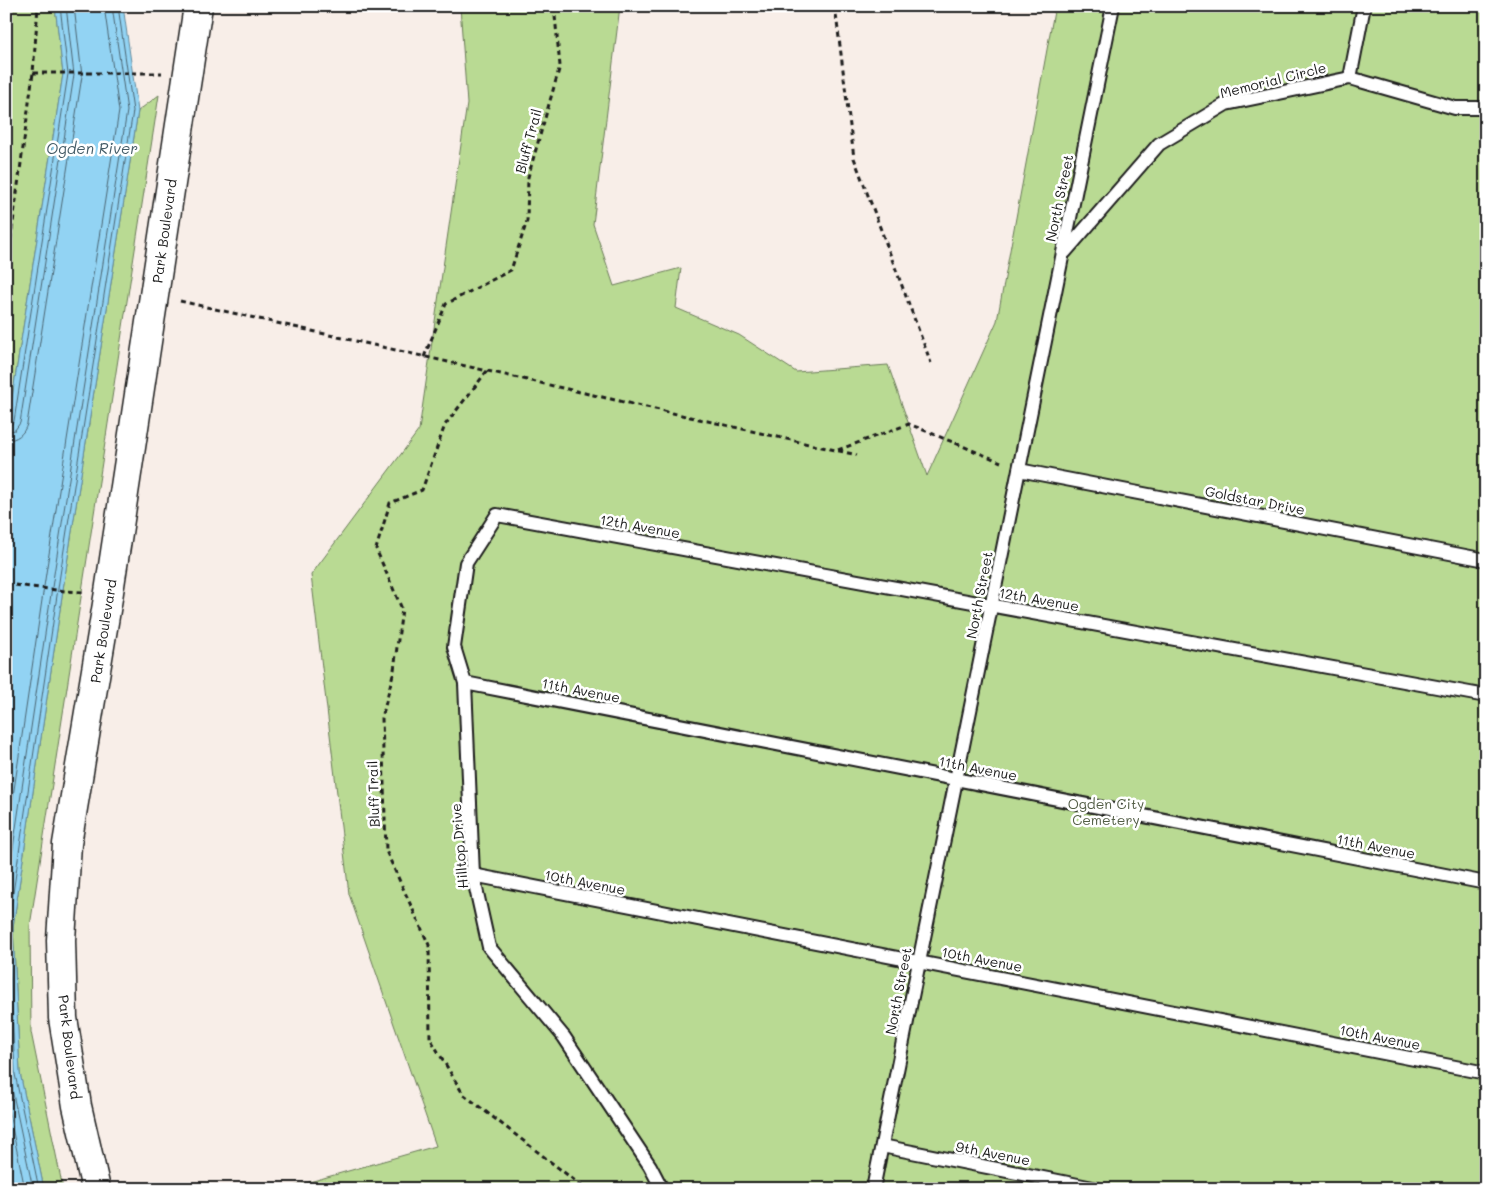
<svg xmlns="http://www.w3.org/2000/svg" width="1492" height="1195" font-family="Mali,sans-serif">
<style>
.green{fill:#b9da93;stroke:#6a7b58}
.water{fill:#92d3f3;stroke:#638a9d}
.lines{fill:none;stroke-linecap:round;stroke-linejoin:round}
.shore{stroke:#4b6572;stroke-width:1}
.lane-casing{stroke:#1c1c1c;stroke-width:16}
.secondary-casing{stroke:#1c1c1c;stroke-width:31}
.path{stroke:#1c1c1c;stroke-width:3;stroke-dasharray:5 4;stroke-linecap:butt}
.lane{stroke:#fff;stroke-width:12}
.secondary{stroke:#fff;stroke-width:28}
.labels{text-anchor:middle;dominant-baseline:central;stroke-width:5;stroke-linejoin:round;paint-order:stroke}
.street-label{font-size:14px;fill:#1c1c1c;stroke:#fff}
.park-label{font-size:14px;fill:#535e46;stroke:#fff}
.water-label{font-size:15px;font-style:italic;fill:#455c67;stroke:#fff}
</style>
<rect width="100%" height="100%" fill="#f8eee8"/>
<filter id="ink" filterUnits="userSpaceOnUse"><feTurbulence type="fractalNoise" baseFrequency=".02" numOctaves="2"/><feDisplacementMap in="SourceGraphic" scale="10" xChannelSelector="R" yChannelSelector="G"/><feConvolveMatrix kernelMatrix="1 2 1 2 8 2 1 2 1" color-interpolation-filters="sRGB"/></filter>
<g filter="url(#ink)">
<g class="green">
<polygon points="6,6 55,6 63,74 6,436"/>
<polygon points="460,6 620,6 593,224 614,286 681,268 676,308 739,335 796,372 888,365 927,476 997,321 1055,6 1486,6 1486,1189 448,1189 446,1187 439,1189 285,1189 436,1146 349,894 311,575 419,430 467,104"/>
<polygon points="159,95 30,926 31,1032 63,1189 44,1189 20,1073 13,927 65,576 138,111"/>
</g>
<polygon class="water" points="55,6 123,6 138,111 65,576 13,927 20,1073 44,1189 6,1189 6,436 63,74"/>
<g class="lines">
<g class="shore">
<polyline points="6,426 11,425 14,421 68,74 60,6"/>
<polyline points="6,432 15,430 20,423 74,75 66,6"/>
<path d="M6,440C17,440 24,434 27,424L82,76L74,6"/>
<polyline points="6,844 46,573 119,111 104,6"/>
<polyline points="6,895 54,574 127,111 112,6"/>
<polyline points="6,1021 9,1075 33,1189"/>
<polyline points="6,1099 25,1189"/>
<polyline points="39,1189 15,1074 8,927 60,575 133,111 118,6"/>
</g>
<g class="lane-casing">
<g id="lane">
<polyline points="1350,78 1364,6"/>
<polyline points="1065,252 1159,144 1226,104 1350,78 1455,108 1486,108"/>
<polyline points="1019,470 1486,560"/>
<polyline points="465,683 1486,883"/>
<polyline points="473,875 1486,1073"/>
<polyline points="882,1146 1098,1189"/>
<polyline points="662,1189 650,1166 564,1037 489,947 473,875 465,683 454,647 466,563 497,515 1486,696"/>
<polyline points="873,1189 1113,6"/>
</g>
</g>
<g class="secondary-casing">
<polyline id="secondary" points="96,1189 77,1106 63,1018 61,940 67,844 109,592 198,6"/>
</g>
<g class="path">
<polyline points="835,6 854,158 931,363"/>
<polyline points="33,73 162,73"/>
<polyline points="6,275 33,73 38,6"/>
<polyline points="180,301 857,455"/>
<polyline points="424,357 446,304 511,270 527,221 528,177 560,66 554,6"/>
<polyline points="487,371 445,425 422,490 390,503 376,549 402,609 394,670 382,718 386,851 429,945 430,1038 463,1094 583,1187 583,1189"/>
<polyline points="838,450 909,424 1001,462"/>
<polyline points="6,584 65,591 83,592"/>
</g>
<use href="#lane" class="lane"/>
<use href="#secondary" class="secondary"/>
</g>
</g>
<g class="labels">
<g class="street-label">
<text transform="translate(1273 80) rotate(-14)">Memorial Circle</text>
<text transform="translate(528 141) rotate(-75)">Bluff Trail</text>
<text transform="translate(1059 198) rotate(-78)">North Street</text>
<text transform="translate(164 231) rotate(-82)">Park Boulevard</text>
<text transform="translate(1255 500) rotate(11)">Goldstar Drive</text>
<text transform="translate(640 526) rotate(10)">12th Avenue</text>
<text transform="translate(979 595) rotate(-79)">North Street</text>
<text transform="translate(1039 599) rotate(10)">12th Avenue</text>
<text transform="translate(103 631) rotate(-81)">Park Boulevard</text>
<text transform="translate(581 690) rotate(11)">11th Avenue</text>
<text transform="translate(978 768) rotate(11)">11th Avenue</text>
<text transform="translate(373 794) rotate(-92)">Bluff Trail</text>
<text transform="translate(459 846) rotate(-95)">Hilltop Drive</text>
<text transform="translate(1376 846) rotate(11)">11th Avenue</text>
<text transform="translate(585 882) rotate(11)">10th Avenue</text>
<text transform="translate(982 959) rotate(11)">10th Avenue</text>
<text transform="translate(898 991) rotate(-79)">North Street</text>
<text transform="translate(1380 1037) rotate(11)">10th Avenue</text>
<text transform="translate(70 1047) rotate(83)">Park Boulevard</text>
<text transform="translate(993 1153) rotate(11)">9th Avenue</text>
</g>
<g class="park-label">
<text x="1106" y="803">Ogden City<tspan x="1106" dy="16">Cemetery</tspan></text>
</g>
<g class="water-label">
<text x="92" y="148">Ogden River</text>
</g>
</g>
<rect width="1492" height="1195" fill="none" stroke="#fff" stroke-width="25"/>
<rect x="12" y="12" width="1467" height="1170" fill="none" stroke="#1c1c1c" stroke-width="2" filter="url(#ink)"/>
</svg>
